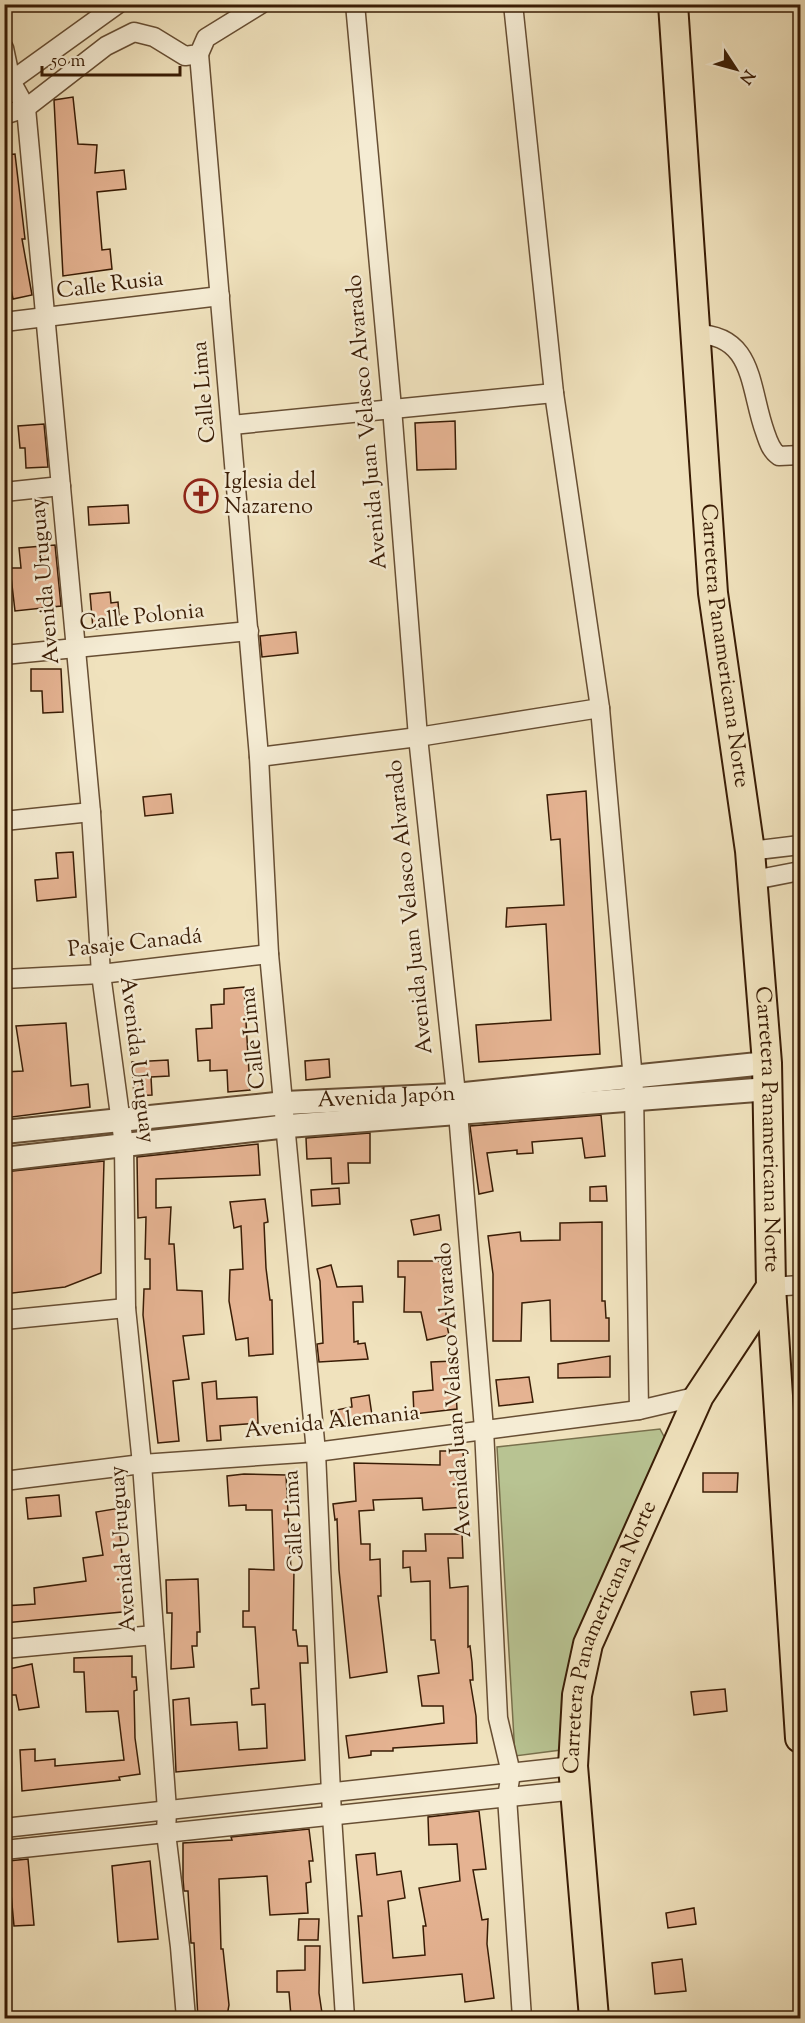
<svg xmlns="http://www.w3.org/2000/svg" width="805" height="2023" font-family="'Sorts Mill Goudy',serif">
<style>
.green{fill:#b8c392;stroke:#78704c;stroke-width:1.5}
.building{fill:#e5b392;stroke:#391c05;stroke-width:1.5}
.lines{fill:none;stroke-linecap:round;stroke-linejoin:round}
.minor-casing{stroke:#674e33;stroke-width:21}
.tertiary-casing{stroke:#674e33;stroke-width:26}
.primary-casing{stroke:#391c05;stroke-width:32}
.minor{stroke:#f5ecd4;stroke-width:18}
.tertiary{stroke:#f5ecd4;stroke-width:22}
.primary{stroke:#f0e2bd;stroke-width:28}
.labels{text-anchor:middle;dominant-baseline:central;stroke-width:5;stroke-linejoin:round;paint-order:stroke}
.street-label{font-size:22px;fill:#391c05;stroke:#f5ecd4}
.poi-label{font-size:22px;fill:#391c05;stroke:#f5ecd4;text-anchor:start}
</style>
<rect width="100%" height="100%" fill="#f0e2bd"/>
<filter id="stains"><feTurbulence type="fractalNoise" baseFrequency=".00333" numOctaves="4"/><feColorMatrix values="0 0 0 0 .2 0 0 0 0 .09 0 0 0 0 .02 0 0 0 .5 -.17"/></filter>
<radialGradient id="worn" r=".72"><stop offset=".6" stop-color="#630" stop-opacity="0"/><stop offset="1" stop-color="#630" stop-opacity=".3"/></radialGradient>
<polygon class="green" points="660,1429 668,1444 561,1750 515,1756 497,1447"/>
<g class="building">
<polygon points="73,97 78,144 97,145 95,173 124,170 126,189 97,192 102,250 110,249 112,269 63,276 54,100"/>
<polygon points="15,154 25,239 22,239 32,295 13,299 4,254 4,155"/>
<polygon points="455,421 456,469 417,470 415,423"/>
<polygon points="44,424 48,467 26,468 25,448 20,448 18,426"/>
<polygon points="128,505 129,523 89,525 88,507"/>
<polygon points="55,545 61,606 15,611 10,568 21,568 19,548"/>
<polygon points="110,592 111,603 118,602 120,627 93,629 90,594"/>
<polygon points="296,632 298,653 262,657 260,636"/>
<polygon points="31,669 61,669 63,712 43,713 42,691 31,691"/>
<polygon points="586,791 600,1054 479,1062 476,1025 551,1020 546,924 506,927 507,908 564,905 560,839 551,840 547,795"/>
<polygon points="171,794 173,813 145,816 143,797"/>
<polygon points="73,852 76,897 37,901 35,880 58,878 56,853"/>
<polygon points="244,987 250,1090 228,1092 227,1070 210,1071 210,1060 198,1061 196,1029 212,1028 211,1005 224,1004 224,989"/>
<polygon points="66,1023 71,1086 88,1084 90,1107 4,1118 4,1072 23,1071 16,1026"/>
<polygon points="329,1059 330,1077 306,1080 305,1061"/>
<polygon points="168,1060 169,1076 151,1077 152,1095 134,1096 132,1062"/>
<polygon points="601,1115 605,1156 585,1158 582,1138 532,1142 533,1153 517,1154 517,1150 487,1153 493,1191 479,1194 470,1126"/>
<polygon points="370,1133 370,1163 348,1163 349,1183 332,1184 331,1158 307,1159 306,1138"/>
<polygon points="258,1144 260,1175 156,1179 156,1208 171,1207 169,1244 174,1244 177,1290 202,1291 204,1334 183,1336 189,1379 173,1381 179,1441 158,1443 143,1315 144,1289 150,1289 150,1259 145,1259 146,1217 138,1218 137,1157"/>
<polygon points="104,1161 101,1273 65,1287 4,1294 4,1172"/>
<polygon points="606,1186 607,1201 590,1201 590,1187"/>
<polygon points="339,1188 340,1204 312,1206 311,1190"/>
<polygon points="265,1199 268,1222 264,1223 266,1268 270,1300 272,1300 273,1354 249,1356 248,1338 236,1340 229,1301 230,1270 243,1269 241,1226 234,1228 230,1202"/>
<polygon points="439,1215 441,1230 414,1235 411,1220"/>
<polygon points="602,1222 602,1301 605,1301 606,1318 609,1318 609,1341 551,1341 550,1300 522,1303 521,1341 493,1341 493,1274 488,1236 520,1232 521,1241 560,1240 560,1223"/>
<polygon points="398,1261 446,1261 446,1321 449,1335 427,1340 421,1312 404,1312 405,1277 398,1277"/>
<polygon points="331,1265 337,1287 362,1286 363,1302 353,1302 354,1342 358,1341 358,1344 365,1343 368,1359 319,1362 317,1344 323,1343 320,1281 317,1269"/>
<polygon points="610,1356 610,1377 558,1378 558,1364"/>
<polygon points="454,1361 457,1409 414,1414 413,1392 433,1390 431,1362"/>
<polygon points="529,1377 533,1402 499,1406 496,1380"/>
<polygon points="216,1381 217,1399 257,1397 258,1423 220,1426 221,1440 207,1441 202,1383"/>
<polygon points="369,1395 373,1422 355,1425 354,1421 334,1425 331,1411 352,1407 351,1398"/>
<polygon points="440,1451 463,1451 466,1507 423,1510 422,1498 373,1500 374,1510 359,1511 361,1544 370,1544 370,1560 380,1559 381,1596 378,1596 387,1672 350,1678 339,1570 337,1519 335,1520 333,1504 356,1501 354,1463 440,1465"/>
<polygon points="703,1473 738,1473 737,1492 703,1492"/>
<polygon points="244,1474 286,1475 291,1570 294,1570 293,1630 296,1630 298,1646 307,1646 308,1663 300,1663 305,1760 176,1772 173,1700 189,1698 191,1725 237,1722 239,1750 267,1748 265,1704 252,1705 251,1689 259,1688 255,1627 243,1627 243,1611 249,1611 249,1569 274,1570 272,1510 246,1510 246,1505 229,1506 227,1476"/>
<polygon points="59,1495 61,1516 28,1519 26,1498"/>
<polygon points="120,1508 123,1524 119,1525 126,1595 132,1594 133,1611 4,1623 4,1606 35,1604 34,1588 86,1581 83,1558 103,1555 96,1512"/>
<polygon points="425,1534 462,1534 463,1558 448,1558 450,1588 468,1586 468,1647 470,1646 472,1662 473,1680 470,1680 476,1716 477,1743 393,1748 393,1751 371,1751 371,1755 349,1758 346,1736 444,1723 443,1706 422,1706 418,1676 439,1673 435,1640 431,1640 430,1581 411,1582 410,1567 403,1568 403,1551 426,1551"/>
<polygon points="198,1579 200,1632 197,1632 197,1646 192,1646 194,1667 171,1669 172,1613 167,1613 166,1580"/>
<polygon points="132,1656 132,1677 136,1677 137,1690 134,1691 135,1738 140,1774 119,1777 120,1780 22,1791 20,1750 35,1749 35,1761 55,1759 55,1766 124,1760 118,1711 86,1712 84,1672 74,1672 74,1658"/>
<polygon points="32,1664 39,1707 19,1710 16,1695 4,1695 4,1670"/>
<polygon points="725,1689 727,1711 694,1715 691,1692"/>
<polygon points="479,1811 486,1869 473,1870 482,1920 488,1919 487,1944 494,1998 465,2002 462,1974 363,1983 358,1916 362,1916 356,1855 375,1853 377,1875 401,1871 405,1898 388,1901 393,1958 425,1955 423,1926 426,1926 419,1888 460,1881 457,1844 429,1845 428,1817"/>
<polygon points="309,1829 313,1861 309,1861 311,1882 306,1883 308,1913 270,1915 267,1876 219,1879 221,1949 223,1949 229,2005 227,2016 198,2019 194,1943 191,1943 188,1891 184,1891 183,1879 183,1843 232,1840 231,1837"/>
<polygon points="28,1859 34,1925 14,1926 8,1861"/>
<polygon points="150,1861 158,1939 118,1942 112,1866"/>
<polygon points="694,1908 696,1924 668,1928 666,1913"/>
<polygon points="299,1919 319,1919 318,1940 298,1940"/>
<polygon points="305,1946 320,1946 319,1993 322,2013 291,2016 289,1992 277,1992 277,1971 305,1970"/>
<polygon points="682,1959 686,1991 655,1994 652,1963"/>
</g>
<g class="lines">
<g class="minor-casing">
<g id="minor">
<polyline points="355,4 392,408 418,737 458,1113 484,1429 498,1718 511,1773 507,1797 522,2018"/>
<polyline points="513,4 554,393 600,708 634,1091 639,1410"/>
<polyline points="4,48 11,81 26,108 91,812 101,974 124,1145 126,1308 142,1464 167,1810 166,1833 180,1947 186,2018"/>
<polyline points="199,54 259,757 269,954 316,1452 332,1816 345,2018"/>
<polyline points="4,82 11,81 118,4"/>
<polyline points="4,115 26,108 106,46 134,32 154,37 185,56 199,54 206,38 261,4"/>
<polyline points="4,322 220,296"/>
<path d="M693,334C755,333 749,388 765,432C768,441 771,451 779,456L800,455"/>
<polyline points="232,425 554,393"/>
<polyline points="4,492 61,486"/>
<polyline points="4,655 249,631"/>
<polyline points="259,757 418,737 600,708"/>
<polyline points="4,821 91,812"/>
<polyline points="750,851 800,845"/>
<polyline points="754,880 800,871"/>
<polyline points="4,979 101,974 269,954"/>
<polyline points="771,1287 800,1285"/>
<polyline points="4,1320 126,1308"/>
<polyline points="4,1481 142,1464 316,1452 639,1410 699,1396"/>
<polyline points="4,1649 154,1635"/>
<polyline points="4,1828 573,1766"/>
<polyline points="4,1850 576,1790"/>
</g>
</g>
<g class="tertiary-casing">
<g id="tertiary">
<path id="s1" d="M4,1132L285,1103L455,1095L767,1063"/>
<polyline points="4,1159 288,1126 769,1089"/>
</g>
</g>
<g class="primary-casing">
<g id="primary">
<path id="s2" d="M673,4L713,593L750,851L767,1063L771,1287L800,1738"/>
<path id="s3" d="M594,2018L573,1766L577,1695L588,1644L699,1396L771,1287"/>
</g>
</g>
<use href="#minor" class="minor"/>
<use href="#tertiary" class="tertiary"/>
<use href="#primary" class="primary"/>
</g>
<defs>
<g id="church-ring" transform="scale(1.725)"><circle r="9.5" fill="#f5ecd4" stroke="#8f2418" stroke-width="1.5"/><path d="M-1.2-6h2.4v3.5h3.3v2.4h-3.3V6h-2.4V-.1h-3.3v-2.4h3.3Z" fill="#8f2418"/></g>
</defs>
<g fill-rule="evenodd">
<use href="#church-ring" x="201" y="496"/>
</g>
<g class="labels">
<g class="street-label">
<text transform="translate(110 286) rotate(-7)">Calle Rusia</text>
<text transform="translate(205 392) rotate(-95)">Calle Lima</text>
<text transform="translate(368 422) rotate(-95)">Avenida Juan Velasco Alvarado</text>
<text transform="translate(46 581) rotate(-95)">Avenida Uruguay</text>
<text transform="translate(142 618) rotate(-6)">Calle Polonia</text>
<text stroke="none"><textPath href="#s2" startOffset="644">Carretera Panamericana Norte</textPath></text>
<text transform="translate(411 907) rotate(-96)">Avenida Juan Velasco Alvarado</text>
<text transform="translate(135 944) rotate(-6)">Pasaje Canadá</text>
<text transform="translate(254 1038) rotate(-96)">Calle Lima</text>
<text transform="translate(136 1060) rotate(83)">Avenida Uruguay</text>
<text stroke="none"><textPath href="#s1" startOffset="384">Avenida Japón</textPath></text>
<text stroke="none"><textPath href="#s2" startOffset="1130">Carretera Panamericana Norte</textPath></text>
<text transform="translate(455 1390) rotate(-94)">Avenida Juan Velasco Alvarado</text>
<text transform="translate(332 1423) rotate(-6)">Avenida Alemania</text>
<text transform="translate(295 1521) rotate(-93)">Calle Lima</text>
<text transform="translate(124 1549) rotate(-94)">Avenida Uruguay</text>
<text stroke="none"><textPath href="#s3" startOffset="388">Carretera Panamericana Norte</textPath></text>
</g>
<g class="poi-label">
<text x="224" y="483">Iglesia del<tspan x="224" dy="25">Nazareno</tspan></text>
</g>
</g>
<rect width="805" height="2023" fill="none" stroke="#f0e2bd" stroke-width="24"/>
<rect x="6" y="6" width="793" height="2011" fill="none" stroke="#391c05" stroke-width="3"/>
<rect x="12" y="12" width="781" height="1999" fill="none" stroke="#391c05" stroke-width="1.5"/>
<g transform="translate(736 69) rotate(126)" stroke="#f5ecd4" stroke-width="4.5" paint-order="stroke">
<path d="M0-4.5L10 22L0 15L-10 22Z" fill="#391c05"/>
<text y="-9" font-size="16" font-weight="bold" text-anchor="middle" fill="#391c05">N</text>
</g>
<path d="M42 66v9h138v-9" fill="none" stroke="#391c05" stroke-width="3"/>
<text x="51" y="66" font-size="18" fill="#391c05" stroke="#f5ecd4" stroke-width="4.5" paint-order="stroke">50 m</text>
<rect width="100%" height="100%" filter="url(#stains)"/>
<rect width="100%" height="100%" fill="url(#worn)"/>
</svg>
